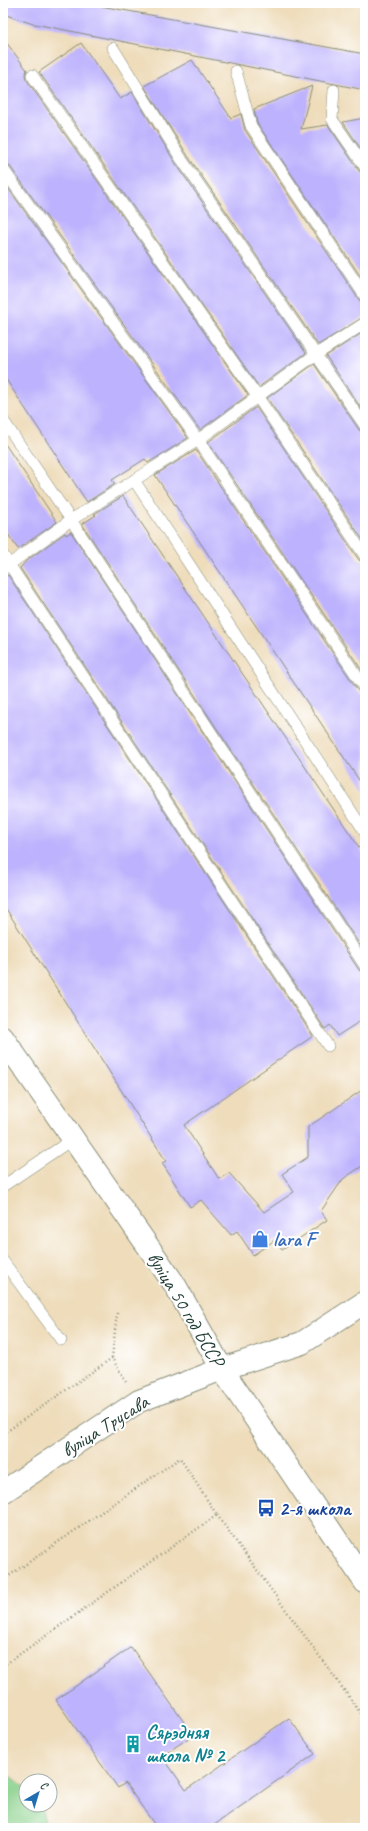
<svg xmlns="http://www.w3.org/2000/svg" width="368" height="1831" font-family="Caveat,sans-serif">
<style>
.green{fill:#8ad08b;stroke:#548660}
.building{fill:#bdb2fd}
.lines{fill:none;stroke-linecap:round;stroke-linejoin:round}
.service-casing{stroke:#868c77;stroke-width:12}
.minor-casing{stroke:#868c77;stroke-width:24}
.path{stroke:#868c77;stroke-width:2.5;stroke-dasharray:1 3;stroke-linecap:butt}
.service{stroke:#fff;stroke-width:11}
.minor{stroke:#fff;stroke-width:22}
.labels{text-anchor:middle;dominant-baseline:central;stroke-width:4;stroke-linejoin:round;paint-order:stroke}
.shop-label{font-size:20px;font-weight:bold;fill:#366cbe;stroke:#fff;text-anchor:start}
.street-label{font-size:20px;fill:#1f3d34;stroke:#fff}
.transit-label{font-size:20px;font-weight:bold;fill:#164399;stroke:#fff;text-anchor:start}
.culture-label{font-size:20px;font-weight:bold;fill:#0d838f;stroke:#fff;text-anchor:start}
</style>
<rect width="100%" height="100%" fill="#fff"/>
<filter id="ink" filterUnits="userSpaceOnUse"><feTurbulence type="fractalNoise" baseFrequency=".025" numOctaves="2"/><feDisplacementMap in="SourceGraphic" scale="8" xChannelSelector="R" yChannelSelector="G"/><feConvolveMatrix kernelMatrix="1 2 1 2 8 2 1 2 1" color-interpolation-filters="sRGB"/></filter>
<filter id="wash" filterUnits="userSpaceOnUse"><feTurbulence type="fractalNoise" baseFrequency=".012" numOctaves="4" result="noise"/><feDisplacementMap in="SourceGraphic" scale="16" xChannelSelector="R" yChannelSelector="G"/><feGaussianBlur stdDeviation="0.9" result="paint"/><feColorMatrix in="noise" values="0 0 0 0 0 0 0 0 0 0 0 0 0 0 0 0 0 1.4 0 .05"/><feComposite in="paint" operator="in"/></filter>
<g filter="url(#wash)">
<rect width="100%" height="100%" fill="#eedcba"/>
<polygon class="green" points="3,1770 26,1788 26,1805 41,1805 46,1828 3,1828"/>
<g id="blocks">
<g class="building">
<polygon points="3,3 84,3 365,54 365,90 30,23 3,14"/>
<polygon points="3,38 27,70 25,75 26,79 248,395 200,430 9,165 3,162"/>
<polygon points="81,43 120,99 132,92 176,164 306,353 259,387 39,72"/>
<polygon points="192,60 231,118 241,114 245,130 359,300 365,303 365,316 318,345 188,156 144,86"/>
<polygon points="312,86 301,129 328,125 359,171 365,174 365,283 257,123 254,109"/>
<polygon points="365,118 365,155 343,122"/>
<polygon points="3,181 188,438 148,463 145,459 112,480 115,484 87,502 3,375"/>
<polygon points="365,331 365,414 326,356"/>
<polygon points="314,364 359,430 365,433 365,543 267,398"/>
<polygon points="256,407 359,560 365,563 365,675 208,442"/>
<polygon points="3,441 57,522 18,549 3,527"/>
<polygon points="196,450 359,692 365,695 365,789 155,475"/>
<polygon points="123,496 365,856 365,953 82,524 96,515 94,514"/>
<polygon points="71,532 359,970 365,973 365,1018 337,1036 330,1025 325,1029 20,568 26,561 65,533 66,535"/>
<polygon points="8,575 313,1036 184,1125 219,1179 229,1173 264,1212 294,1192 282,1174 308,1157 308,1127 365,1088 365,1164 343,1179 321,1211 327,1220 282,1250 275,1240 253,1255 237,1231 231,1235 201,1200 190,1207 162,1163 166,1161 3,904 3,579"/>
<polygon points="131,1647 193,1735 162,1756 186,1790 289,1718 315,1754 210,1828 157,1828 125,1783 118,1788 56,1700"/>
</g>
</g>
</g>
<g filter="url(#ink)">
<use href="#blocks" fill-opacity="0" stroke="#868c77" stroke-width="1"/>
<g class="lines">
<g class="service-casing">
<g id="service">
<polyline points="113,48 182,160 365,426"/>
<polyline points="236,71 251,126 365,296"/>
<polyline points="32,75 257,396 365,556"/>
<polyline points="334,90 332,119 365,167"/>
<polyline points="3,169 198,440 365,688"/>
<polyline points="3,420 71,520 365,966"/>
<polyline points="134,480 365,832"/>
<polyline points="3,555 328,1046"/>
<polyline points="3,569 71,520 198,440 315,355 365,323"/>
<polyline points="3,1186 73,1139"/>
<polyline points="3,1261 61,1340"/>
</g>
</g>
<g class="minor-casing">
<g id="minor">
<polyline points="3,1038 175,1285 222,1369 365,1582"/>
<polyline points="3,1492 139,1401 222,1369 302,1343 365,1302"/>
</g>
</g>
<g class="path">
<polyline points="117,1313 112,1358 126,1382"/>
<polyline points="3,1434 112,1358"/>
<polyline points="217,1515 365,1719"/>
<polyline points="3,1580 180,1458 217,1515 3,1666"/>
</g>
<use href="#service" class="service"/>
<use href="#minor" class="minor"/>
</g>
</g>
<defs>
<g id="shop-bare" transform="scale(1.38)"><path d="M-5-2.5h2.3a2.7 3.5 0 0 1 5.4 0H5L5.5 6h-11ZM-1.5-2.5h3a1.5 2.3 0 0 0-3 0Z" fill="#3f7fe0" stroke="#fff" stroke-width="2.5" paint-order="stroke"/></g>
<g id="bus-bare" transform="scale(1.38)"><path d="M-5-6H5V4H4V6H2V4H-2V6H-4V4H-5ZM-3.5-4V0h7V-4ZM-3.5 1.2v1.5H-2V1.2ZM2 1.2v1.5H3.5V1.2Z" fill="#1a4fb4" stroke="#fff" stroke-width="2.5" paint-order="stroke"/></g>
<g id="building-bare" transform="scale(1.38)"><path d="M-4-6H4V6H1V3H-1V6H-4ZM-2.5-4.3h1.7v1.8h-1.7ZM.8-4.3h1.7v1.8H.8ZM-2.5-1h1.7V.8h-1.7ZM.8-1h1.7V.8H.8Z" fill="#0f9aa8" stroke="#fff" stroke-width="2.5" paint-order="stroke"/></g>
</defs>
<g fill-rule="evenodd">
<use href="#shop-bare" x="260" y="1239"/>
<use href="#bus-bare" x="266" y="1508"/>
<use href="#building-bare" x="133" y="1744"/>
</g>
<g class="labels">
<g class="shop-label">
<text x="273" y="1239">lara F</text>
</g>
<g class="street-label">
<text transform="translate(186 1309) rotate(59)">вуліца 50 год БССР</text>
<text transform="translate(105 1426) rotate(-32)">вуліца Трусава</text>
</g>
<g class="transit-label">
<text x="279" y="1508">2-я школа</text>
</g>
<g class="culture-label">
<text x="146" y="1732">Сярэдняя<tspan x="146" dy="23">школа № 2</tspan></text>
</g>
</g>
<rect width="368" height="1831" fill="none" stroke="#fff" stroke-width="16"/>
<g transform="translate(38 1793) rotate(38)"><circle r="19" fill="#ffffff" stroke="#a5b1ae"/>
<path d="M0-3L7 15L0 10L-7 15Z" fill="#1f6fb2"/>
<text y="-6" font-size="11" font-weight="bold" text-anchor="middle" fill="#1f3d34">С</text>
</g>
</svg>
